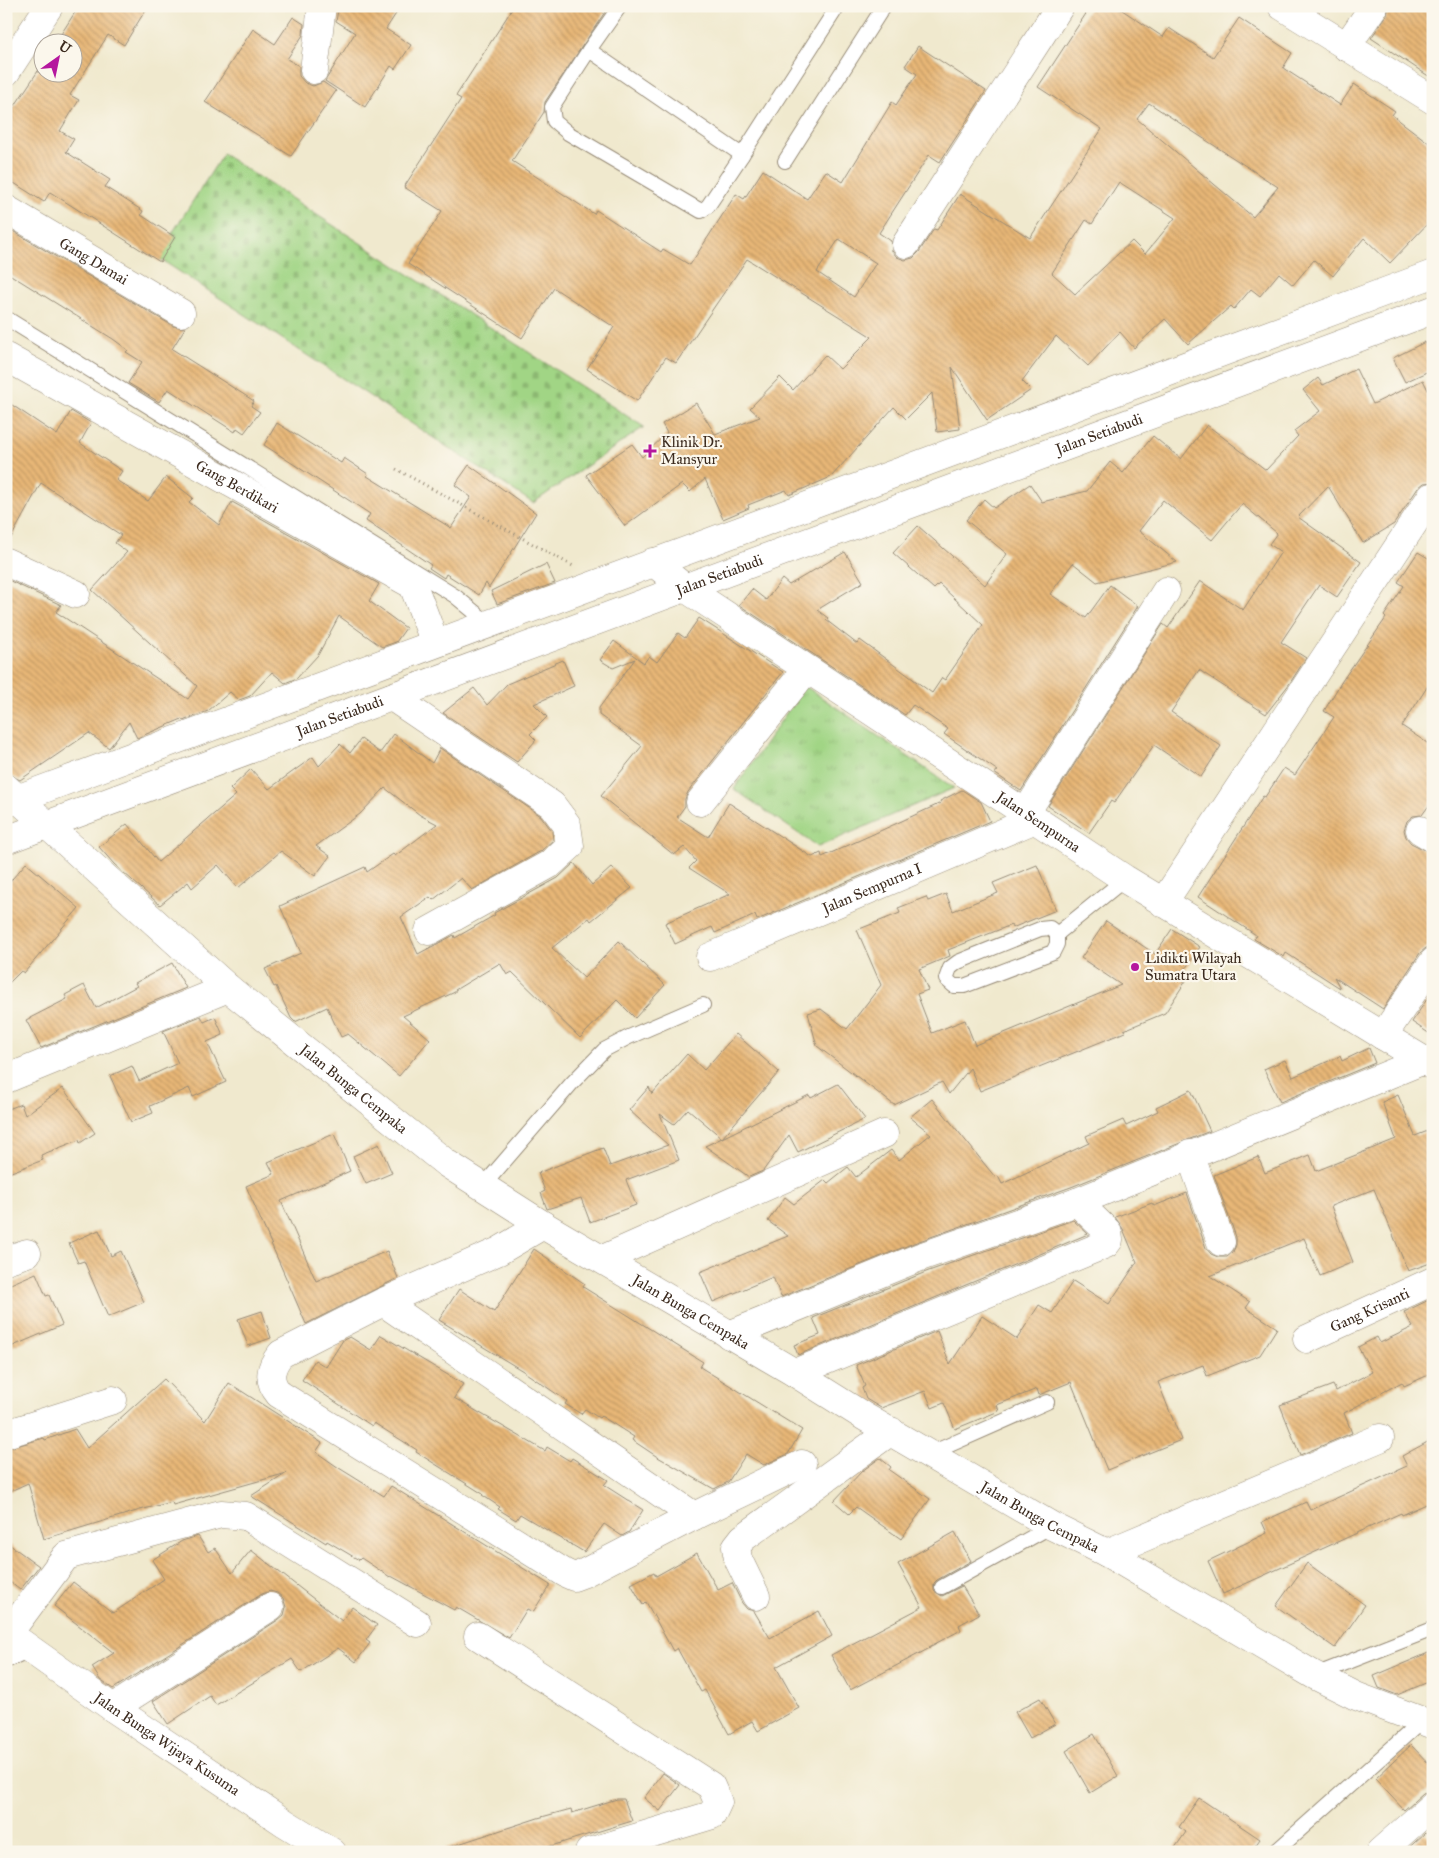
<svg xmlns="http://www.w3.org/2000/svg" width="1439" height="1858" font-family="'IM FELL Great Primer',serif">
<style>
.grass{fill:url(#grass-tufts);stroke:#6e8052}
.cemetery{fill:url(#cemetery-stones);stroke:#6e8052}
.building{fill:url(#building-back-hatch);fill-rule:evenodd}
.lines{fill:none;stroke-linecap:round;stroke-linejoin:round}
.service-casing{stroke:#968a76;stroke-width:16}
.minor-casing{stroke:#968a76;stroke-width:29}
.tertiary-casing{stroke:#968a76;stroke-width:29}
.primary-casing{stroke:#968a76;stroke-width:29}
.path{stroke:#968a76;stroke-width:3;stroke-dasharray:1 4;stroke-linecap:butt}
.service{stroke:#fff;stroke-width:14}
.minor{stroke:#fff;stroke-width:28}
.tertiary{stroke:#fff;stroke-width:28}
.primary{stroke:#fff;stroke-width:28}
.poi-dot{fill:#b5179e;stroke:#fbf7ec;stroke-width:2}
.labels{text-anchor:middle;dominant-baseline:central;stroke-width:4.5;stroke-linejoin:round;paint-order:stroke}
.street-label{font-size:15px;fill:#3b2a1e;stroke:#fbf7ec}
.poi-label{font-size:15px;fill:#3b2a1e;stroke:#fbf7ec;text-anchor:start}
</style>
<defs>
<pattern id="grass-tufts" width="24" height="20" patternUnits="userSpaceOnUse" patternTransform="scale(1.25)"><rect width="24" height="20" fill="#a1d585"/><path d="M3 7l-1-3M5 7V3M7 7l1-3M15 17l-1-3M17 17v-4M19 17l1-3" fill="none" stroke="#8cb772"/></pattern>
<pattern id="cemetery-stones" width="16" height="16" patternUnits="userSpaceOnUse" patternTransform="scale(1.25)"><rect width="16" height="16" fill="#a1d585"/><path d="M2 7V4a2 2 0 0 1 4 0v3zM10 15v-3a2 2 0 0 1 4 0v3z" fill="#8cb772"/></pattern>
<pattern id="building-back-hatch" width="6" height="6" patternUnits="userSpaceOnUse" patternTransform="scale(1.25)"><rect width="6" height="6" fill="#e8b777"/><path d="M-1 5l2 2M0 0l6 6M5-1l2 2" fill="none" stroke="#bd9561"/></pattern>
</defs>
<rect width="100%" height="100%" fill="#fbf7ec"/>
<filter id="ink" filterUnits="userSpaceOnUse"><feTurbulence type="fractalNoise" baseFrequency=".02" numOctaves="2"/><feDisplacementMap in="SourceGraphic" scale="10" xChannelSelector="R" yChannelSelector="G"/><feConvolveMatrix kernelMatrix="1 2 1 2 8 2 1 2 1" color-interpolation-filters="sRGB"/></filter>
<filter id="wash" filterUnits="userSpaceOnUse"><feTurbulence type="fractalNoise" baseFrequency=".0096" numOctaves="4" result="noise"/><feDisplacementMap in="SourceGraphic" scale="20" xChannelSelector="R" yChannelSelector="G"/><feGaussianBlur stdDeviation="1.12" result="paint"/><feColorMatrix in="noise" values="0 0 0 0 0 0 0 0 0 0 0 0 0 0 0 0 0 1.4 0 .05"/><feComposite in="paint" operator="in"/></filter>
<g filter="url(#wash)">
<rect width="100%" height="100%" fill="#f0e9ce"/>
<polygon class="grass" points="805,686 954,788 818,847 734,789"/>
<polygon class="cemetery" points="223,154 644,427 533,503 157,257"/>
<g id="blocks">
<g class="building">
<polygon points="79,6 148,6 124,45 108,35 70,95 79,100 60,131 74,139 66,152 110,180 105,187 143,211 141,215 175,237 160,262 50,192 44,202 6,178 6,119 42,65 42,72 72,72 72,42 56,42"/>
<polygon points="339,6 401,6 386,29 411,45 395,69 391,66 365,107 325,81 355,33 336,21"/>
<path d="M514,6H609L545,102L544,112L512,161L594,214L596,210L661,252L663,249L690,265L736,194L744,199L763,170L807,199L826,171L843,182L892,102L896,105L917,74L905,66L918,46L986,91L940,162L929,155L879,233L891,241L892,251L897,257L905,260L913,258L919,252L934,229L937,230L960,194L1030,238L1102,129L1038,87L1091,6H1116L1163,37L1169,28L1213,57L1239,18L1292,53L1283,68L1340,105L1354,84L1395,111L1392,115L1433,146V218L1390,263L1364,238L1333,276L1314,260L1293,285L1279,273L1260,296L1251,289L1234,309L1231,306L1188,344L1165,319L1134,348L1120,332L1088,366L1056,336L1022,381L1031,390L987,420L952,367L960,429L937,432L932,393L906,419L894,407L831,477L789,495L786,490L748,505L749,508L723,519L705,479L690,492L682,484L625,526L586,475L632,444L642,457L667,433L662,424L696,403L715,434L760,417L750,408L780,377L793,390L825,355L840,369L872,337L747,259L676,363L666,357L637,401L587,369L614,327L554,288L522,338L408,264L442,211L404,187L461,99L456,96ZM1149,103L1278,187L1253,217L1137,119ZM1119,182L1175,218L1145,254L1132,241L1075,294L1052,273L1086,220L1092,224ZM839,239L876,263L854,297L817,272Z"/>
<polygon points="1389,6 1424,6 1433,12 1433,79 1371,38 1387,15"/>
<polygon points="293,17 304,24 303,35 287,59 299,66 299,76 305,83 313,86 323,82 336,91 291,156 205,102 253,29 275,44"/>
<polygon points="6,227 173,326 185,328 172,349 254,401 251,406 260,412 244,433 237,428 235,432 168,389 159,402 128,383 142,362 126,352 128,350 113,339 6,272"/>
<polygon points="1425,342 1433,358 1433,369 1405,382 1393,358"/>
<polygon points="1356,369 1373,404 1423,380 1433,400 1433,482 1424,483 1418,488 1394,524 1363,543 1328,486 1298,517 1361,562 1337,597 1319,585 1281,642 1306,658 1290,683 1266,714 1199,670 1171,712 1221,746 1201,777 1154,745 1114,803 1111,801 1089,833 1048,806 1163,624 1168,628 1200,581 1243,610 1281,552 1269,544 1277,533 1242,504 1212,540 1163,500 1139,531 1177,562 1097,582 1073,563 1050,594 1086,618 1110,585 1138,606 1021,791 994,773 998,771 944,734 948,729 913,705 905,715 739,605 752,589 766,600 782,579 789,585 845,552 863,582 817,610 828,618 826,620 857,644 860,640 932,693 942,678 945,680 983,625 939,584 934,589 893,553 918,526 985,585 1007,554 966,520 984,499 994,508 1030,484 1042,502 1087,491 1110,462 1123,473 1153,436 1181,459 1207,425 1266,470 1298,436 1294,431 1320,411 1303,390 1318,378 1323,385"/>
<polygon points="6,401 57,435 71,411 91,423 80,443 122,471 116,480 148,501 166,477 193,498 189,502 219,525 232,502 379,584 369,601 406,628 396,642 382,647 339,616 318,655 297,678 285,683 272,672 250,696 239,700 230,692 208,711 183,721 182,719 137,738 129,722 109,748 89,733 20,780 6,773 6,579 59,604 61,605 56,612 188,699 197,686 92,590 127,552 115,543 121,535 41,483 6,547"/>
<polygon points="277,423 341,463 344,458 368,474 367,476 451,528 471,497 455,485 469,465 536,513 489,588 486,583 479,595 446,574 444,578 429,568 431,565 366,521 370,514 264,445"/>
<polygon points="1418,552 1433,561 1433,678 1402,726 1433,747 1433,800 1422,815 1413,816 1407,821 1404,830 1406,837 1411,843 1433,854 1433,947 1426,948 1420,953 1383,1009 1334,977 1340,988 1286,953 1284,957 1254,939 1256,935 1198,897 1263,796 1265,797 1284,768 1295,775 1334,717 1324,711 1342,681 1386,618 1384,616 1404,586 1398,582"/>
<polygon points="546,564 555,583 497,604 491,591"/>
<polygon points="699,618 783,672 688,792 685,799 685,806 677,817 708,837 729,803 812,857 821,853 822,857 869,836 941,803 940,801 962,790 981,802 990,821 757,920 755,915 715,933 712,927 675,944 665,923 730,894 689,868 696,861 684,847 674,855 601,796 642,746 599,715 599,708 635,659 613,668 600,660 614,641 644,663 649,656 657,662 678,633 685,638"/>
<polygon points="563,660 574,686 534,704 547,717 530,734 536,740 517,762 443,713 474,688 487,705 507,684"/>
<polygon points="394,734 432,763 440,748 541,816 552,831 553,840 541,851 472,890 461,878 433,900 430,897 401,917 418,954 454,935 455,938 495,915 494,913 558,878 574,863 592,885 612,867 632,888 591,921 589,918 552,948 584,978 619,941 665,985 635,1018 617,1000 580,1038 512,972 507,975 500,963 455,990 455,992 403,1016 430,1039 399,1076 348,1034 341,1037 327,1007 295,1022 291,1018 276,986 274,987 265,969 301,953 280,906 365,867 367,872 393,854 395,856 437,824 420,815 385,788 360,814 316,846 330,856 315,876 281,851 238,888 218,865 192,888 188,882 160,905 114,864 99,847 127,824 158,862 236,795 230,789 251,769 269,789 313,757 319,766 340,744 350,753 361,739 380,753"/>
<polygon points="26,863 79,908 24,973 21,971 6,986 6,886"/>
<polygon points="1037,865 1056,910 1012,928 1011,925 948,950 950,956 919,969 928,990 917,994 932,1033 965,1020 975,1045 1121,985 1081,958 1106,921 1155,954 1172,929 1200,947 1183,972 1189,976 1165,1013 1124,1030 1125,1032 980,1091 970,1068 949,1094 942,1082 894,1105 817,1046 808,1013 821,1009 847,1029 881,985 857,930 900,913 898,908 926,897 928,901 946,894 953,911 998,893 993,883"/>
<polygon points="172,963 186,988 41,1048 26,1020 67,999 65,995 84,985 96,1008 137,986 135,983"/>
<polygon points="1433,990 1433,1036 1412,1022"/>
<polygon points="201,1016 204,1022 215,1017 223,1035 207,1042 226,1082 193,1097 189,1088 150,1106 153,1113 131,1122 110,1076 132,1066 139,1081 178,1063 163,1031"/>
<polygon points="736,1034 779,1072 722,1138 809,1095 811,1098 838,1084 865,1119 798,1152 789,1135 763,1171 749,1177 705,1146 722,1138 688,1109 674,1124 660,1114 679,1160 626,1180 636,1205 590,1222 581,1198 547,1209 541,1193 545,1191 538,1173 603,1148 610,1166 668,1145 629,1110 649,1087 652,1094 687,1054 704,1070"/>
<polygon points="1369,1048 1375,1063 1280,1102 1264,1069 1285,1060 1293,1077 1340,1056 1342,1061"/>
<polygon points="63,1088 95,1133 80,1143 79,1140 41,1155 43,1160 6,1174 6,1110 21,1104 25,1115"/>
<polygon points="1191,1090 1210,1131 1071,1187 914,1243 781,1297 773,1277 713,1302 700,1272 788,1236 768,1221 785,1197 794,1204 825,1180 828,1183 848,1167 856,1177 891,1150 899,1160 931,1134 910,1117 932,1099 995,1177 998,1176 1002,1184 1089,1143 1086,1136 1123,1120 1126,1126 1158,1111 1156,1107"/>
<polygon points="1398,1095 1415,1136 1433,1129 1433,1262 1408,1271 1374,1189 1331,1206 1353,1262 1320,1276 1304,1238 1210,1276 1250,1302 1246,1308 1277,1328 1260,1355 1207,1376 1203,1365 1158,1382 1181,1440 1107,1470 1071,1382 1039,1395 1037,1389 997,1405 999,1411 955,1429 944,1403 932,1408 925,1391 881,1408 866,1399 862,1388 865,1386 856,1365 937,1331 950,1364 982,1316 1017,1339 1039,1305 1052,1313 1073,1281 1109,1304 1137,1262 1123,1229 1115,1217 1152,1203 1154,1206 1187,1193 1206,1248 1211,1254 1218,1257 1227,1257 1233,1252 1236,1245 1236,1237 1214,1175 1258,1157 1265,1173 1310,1155 1316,1171 1396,1139 1382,1102"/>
<polygon points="334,1134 350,1171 281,1201 316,1281 387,1251 398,1278 306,1324 246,1186 274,1174 268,1162"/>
<polygon points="379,1144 392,1173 366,1184 353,1156"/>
<polygon points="1073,1220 1088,1234 798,1355 794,1345 820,1335 813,1318 926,1272"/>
<polygon points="99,1230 111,1256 121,1251 144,1302 108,1317 84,1261 78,1263 69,1243"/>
<polygon points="534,1249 585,1284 583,1287 703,1362 700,1367 802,1430 788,1454 764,1465 746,1454 728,1482 714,1489 656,1456 632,1440 634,1437 601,1416 599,1418 585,1409 581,1414 565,1404 567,1401 523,1371 439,1320 459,1289 494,1312"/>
<polygon points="36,1273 46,1296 49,1295 62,1325 6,1349 6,1286"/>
<polygon points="1433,1298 1433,1373 1404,1386 1402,1382 1344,1413 1352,1433 1300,1455 1280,1405 1333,1385 1336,1391 1372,1372 1358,1347 1377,1337 1380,1343 1413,1327 1404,1312"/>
<polygon points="262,1311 271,1338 248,1346 238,1319"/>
<polygon points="381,1335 463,1384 454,1398 545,1451 547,1447 570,1461 572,1458 608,1480 604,1485 643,1510 629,1532 622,1536 604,1524 584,1552 520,1514 516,1520 498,1509 500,1507 482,1495 483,1494 416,1452 417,1450 374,1423 372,1426 302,1380 315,1360 326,1367 343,1340 350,1337 371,1350"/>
<polygon points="164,1379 205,1421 229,1383 322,1443 316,1452 339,1468 384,1496 391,1486 550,1585 533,1612 527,1609 509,1638 456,1607 454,1610 391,1576 390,1577 361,1558 359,1560 327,1541 326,1543 251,1496 287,1473 173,1505 172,1502 140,1510 44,1539 28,1483 6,1493 6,1449 44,1438 45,1440 75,1429 87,1448"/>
<polygon points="1433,1439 1433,1501 1402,1515 1401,1513 1223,1594 1208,1561 1267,1533 1262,1522 1306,1502 1310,1510 1407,1466 1402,1456"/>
<polygon points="880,1458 891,1467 889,1470 930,1499 901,1539 856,1507 849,1514 834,1501 862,1471"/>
<polygon points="955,1532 971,1561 937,1580 934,1583 934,1591 942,1596 962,1586 979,1614 959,1625 961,1630 929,1647 930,1648 850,1690 831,1655 922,1607 898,1564"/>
<polygon points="198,1536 208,1552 215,1548 232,1573 251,1550 342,1621 352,1607 377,1625 366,1640 370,1643 356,1662 338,1648 301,1672 292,1659 216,1705 210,1696 168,1724 153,1701 278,1620 284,1615 286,1607 283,1598 277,1593 270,1591 262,1594 113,1689 100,1680 92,1667 114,1653 54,1606 73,1582 113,1613 164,1579 152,1560 182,1541"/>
<polygon points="6,1542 39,1566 20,1590 6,1579"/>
<polygon points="697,1553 718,1590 732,1583 742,1603 747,1609 754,1611 770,1638 819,1611 832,1636 776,1667 799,1708 758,1731 752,1721 729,1734 705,1690 701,1692 677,1648 673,1651 646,1602 643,1605 631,1584 654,1572 656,1576"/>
<polygon points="1307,1563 1365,1605 1335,1648 1276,1606"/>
<polygon points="1433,1651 1433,1680 1397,1695 1379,1688 1374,1676"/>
<polygon points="1040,1698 1055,1724 1030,1738 1015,1712"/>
<polygon points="1094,1734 1118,1776 1090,1793 1066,1751"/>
<polygon points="1411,1745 1433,1768 1433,1790 1423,1793 1404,1810 1375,1779"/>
<polygon points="663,1773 680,1785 660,1811 644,1798"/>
<polygon points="1199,1798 1260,1839 1251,1852 1172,1852 1186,1832 1179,1827"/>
<polygon points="617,1799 624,1799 632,1821 548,1847 550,1852 447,1852 446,1848 538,1818 571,1809 572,1813"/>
<polygon points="1425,1833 1433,1838 1433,1852 1404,1852"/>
</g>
</g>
</g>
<g filter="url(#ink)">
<use href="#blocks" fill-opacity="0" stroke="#968a76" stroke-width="1"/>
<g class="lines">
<g class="service-casing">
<g id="service">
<polyline points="620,6 589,50 742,155 838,6"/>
<polyline points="589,50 552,107 554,121 568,133 701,211 708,206 742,155"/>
<polyline points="785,161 884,6"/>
<polyline points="6,318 455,596 489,624"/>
<polygon points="1050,928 1057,934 1057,944 1053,952 964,986 954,986 946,979 950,968 958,962 1040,929"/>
<polyline points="1057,934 1125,879"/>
<polyline points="483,1186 572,1083 604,1050 629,1037 703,1005"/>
<polyline points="929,1454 1047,1402"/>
<polyline points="942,1587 1052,1526"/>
<polyline points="6,1661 29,1650"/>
<polyline points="1315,1675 1433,1629"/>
<polyline points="1275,1852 1421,1722"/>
</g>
</g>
<g class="minor-casing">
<g id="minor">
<polyline points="1346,47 1374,6"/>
<polyline points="314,70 322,6"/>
<polyline points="6,72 49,6"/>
<path id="s1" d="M6,209L181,313"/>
<polyline points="906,244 1060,6"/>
<path id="s2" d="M6,357L413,585L435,643"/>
<polyline points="6,562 76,594"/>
<path id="s3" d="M653,562L685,588L1125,879L1433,1066"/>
<polyline points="392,697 552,805 567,825 570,846 550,864 429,931"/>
<polyline points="700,802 806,670"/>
<polyline points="1025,814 1166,591"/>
<polyline points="1420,830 1433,838"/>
<polyline points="1163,903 1431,497"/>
<path id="s4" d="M710,957L1033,820"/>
<polyline points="1383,1036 1433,962"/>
<polyline points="6,1079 228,988"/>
<polyline points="1190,1154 1221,1242"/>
<polyline points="603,1259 884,1134"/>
<polyline points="6,1260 27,1253"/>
<path d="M383,1302L694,1516L582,1574L574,1577L565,1573L279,1394C267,1380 270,1367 281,1354L383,1302L499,1251L543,1225"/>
<polyline points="729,1335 920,1257 1077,1202 1424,1060"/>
<path id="s5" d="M1307,1339L1433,1281"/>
<polyline points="795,1373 1106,1244 1109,1240 1108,1232 1077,1202"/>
<polyline points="6,1434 113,1400"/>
<polyline points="694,1516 802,1464"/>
<polyline points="1107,1553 1380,1438"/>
<polyline points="756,1596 738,1559 736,1547 743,1538 891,1431"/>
<path id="s6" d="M6,1632L113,1708L285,1823L332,1852"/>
<polyline points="8,1634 66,1556 221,1514 246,1516 417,1623"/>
<polyline points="478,1636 711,1786 718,1802 712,1815 589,1852"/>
<polyline points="113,1708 270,1607"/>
<polyline points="1380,1852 1433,1805"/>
</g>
</g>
<g class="tertiary-casing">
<g id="tertiary">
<polyline points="1282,6 1433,100"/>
<path id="s7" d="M6,788L228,988L446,1163L543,1225L795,1373L865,1417L1052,1526L1107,1553L1314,1675L1356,1696L1433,1725"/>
</g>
</g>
<g class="primary-casing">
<g id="primary">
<polyline points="6,803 1433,274"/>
<path id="s8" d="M6,840L1433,310"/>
</g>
</g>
<polyline class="path" points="396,469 573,566"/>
<use href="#service" class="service"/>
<use href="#minor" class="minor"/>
<use href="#tertiary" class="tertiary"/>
<use href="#primary" class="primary"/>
</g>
</g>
<g class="poi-dot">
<path d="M647.5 443.5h5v5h5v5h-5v5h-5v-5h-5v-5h5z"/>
<circle cx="1135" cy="967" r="5"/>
</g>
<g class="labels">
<g class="street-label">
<text stroke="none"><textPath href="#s1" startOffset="102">Gang Damai</textPath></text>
<text stroke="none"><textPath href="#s8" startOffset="1166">Jalan Setiabudi</textPath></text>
<text stroke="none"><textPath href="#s2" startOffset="265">Gang Berdikari</textPath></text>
<text stroke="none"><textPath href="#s8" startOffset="761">Jalan Setiabudi</textPath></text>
<text stroke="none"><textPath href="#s8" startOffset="356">Jalan Setiabudi</textPath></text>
<text stroke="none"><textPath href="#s3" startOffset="465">Jalan Sempurna</textPath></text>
<text stroke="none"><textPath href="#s4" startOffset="176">Jalan Sempurna I</textPath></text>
<text stroke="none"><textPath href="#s7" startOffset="460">Jalan Bunga Cempaka</textPath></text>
<text stroke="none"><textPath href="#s5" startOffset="69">Gang Krisanti</textPath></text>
<text stroke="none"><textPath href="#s7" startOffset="865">Jalan Bunga Cempaka</textPath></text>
<text stroke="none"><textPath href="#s7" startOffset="1270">Jalan Bunga Cempaka</textPath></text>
<text stroke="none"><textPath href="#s6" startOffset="196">Jalan Bunga Wijaya Kusuma</textPath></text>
</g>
<g class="poi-label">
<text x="661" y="442">Klinik Dr.<tspan x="661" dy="17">Mansyur</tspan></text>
<text x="1145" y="958">Lidikti Wilayah<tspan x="1145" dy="17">Sumatra Utara</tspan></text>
</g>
</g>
<rect width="1439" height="1858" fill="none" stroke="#fbf7ec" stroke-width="25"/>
<g transform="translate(58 58) rotate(33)"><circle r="24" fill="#fbf7ec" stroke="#aea59a"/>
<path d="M0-4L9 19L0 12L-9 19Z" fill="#b5179e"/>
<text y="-8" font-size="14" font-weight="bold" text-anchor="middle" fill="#3b2a1e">U</text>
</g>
</svg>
